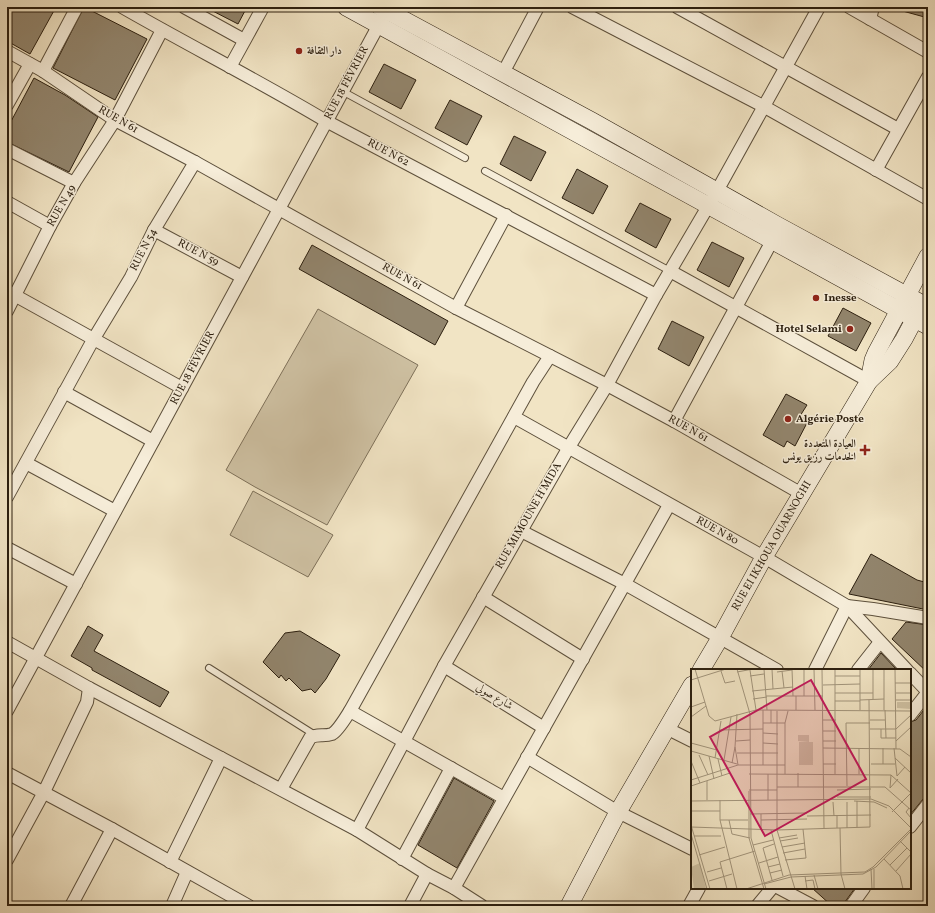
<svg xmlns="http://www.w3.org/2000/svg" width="935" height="913" font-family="Vollkorn,Amiri,serif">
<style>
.green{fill:#d0c3a5;stroke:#7e715a}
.building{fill:#92856d;stroke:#2c1f0f}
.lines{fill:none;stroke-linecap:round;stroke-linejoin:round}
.lane-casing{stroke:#5d503c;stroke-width:8}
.street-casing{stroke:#5d503c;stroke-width:14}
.secondary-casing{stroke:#2c1f0f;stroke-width:18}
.lane{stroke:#f6edd9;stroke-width:6}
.street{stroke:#f6edd9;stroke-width:12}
.secondary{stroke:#f6edd9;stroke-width:17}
.poi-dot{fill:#8f2418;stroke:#f6edd9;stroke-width:1.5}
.labels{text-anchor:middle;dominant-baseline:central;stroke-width:3;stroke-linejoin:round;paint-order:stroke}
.poi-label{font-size:11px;font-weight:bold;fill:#2c1f0f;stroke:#f6edd9;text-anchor:start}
.street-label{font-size:11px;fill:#2c1f0f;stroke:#f6edd9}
.inset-road{fill:none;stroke:#a2957c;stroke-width:1}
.view{fill:#c2185b;fill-opacity:0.15;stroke:#c2185b;stroke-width:2}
.inset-edge{fill:none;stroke:#2c1f0f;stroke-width:2}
</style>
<rect width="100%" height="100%" fill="#f1e4c4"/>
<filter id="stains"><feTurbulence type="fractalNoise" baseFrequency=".005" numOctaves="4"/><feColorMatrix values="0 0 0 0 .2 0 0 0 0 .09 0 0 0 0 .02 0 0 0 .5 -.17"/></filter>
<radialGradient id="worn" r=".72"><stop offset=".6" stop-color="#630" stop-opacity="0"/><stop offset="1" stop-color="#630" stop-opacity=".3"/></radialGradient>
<g class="green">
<polygon points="318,309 418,365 327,525 255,487 226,470"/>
<polygon points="253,491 333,535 308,577 230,535"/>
</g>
<g class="building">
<polygon points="7,7 56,7 30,54 7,41"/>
<polygon points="84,7 147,39 115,100 53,68"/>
<polygon points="205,7 247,7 238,24"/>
<polygon points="900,7 928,7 928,18 899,10"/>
<polygon points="384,64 416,80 401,109 369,92"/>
<polygon points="34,78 65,95 98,117 69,172 7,142 7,129"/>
<polygon points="450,100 482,116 467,145 435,128"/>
<polygon points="514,136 546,152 531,181 500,164"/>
<polygon points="577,169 608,186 593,214 562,198"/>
<polygon points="640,203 671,219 656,248 625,231"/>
<polygon points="712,242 744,258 729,287 697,270"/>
<polygon points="312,245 448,321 435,345 299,269"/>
<polygon points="843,308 871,323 856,351 828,336"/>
<polygon points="672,321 704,337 689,366 658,349"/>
<polygon points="786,394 807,405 800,416 808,421 795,446 787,441 784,447 763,435"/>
<polygon points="871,554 917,580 928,583 928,610 849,594"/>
<polygon points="906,622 928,625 928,673 892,639"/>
<polygon points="88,626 103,635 94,651 169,692 160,707 92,670 92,668 71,656"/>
<polygon points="300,631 340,655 326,679 315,693 311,689 302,691 289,678 286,681 281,675 279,678 263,662 285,633"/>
<polygon points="881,653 897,670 868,670"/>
<polygon points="927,706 928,707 928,793 910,815 910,722 916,720"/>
<polygon points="454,778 494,801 457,868 418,845"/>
<polygon points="812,888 855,888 842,906 832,906"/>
</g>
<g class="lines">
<g class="lane-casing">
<g id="lane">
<polyline points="342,91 465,158"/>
<polyline points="485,171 670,271"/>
<polyline points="209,668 315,735"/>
</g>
</g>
<g class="street-casing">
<g id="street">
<path d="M122,7C190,46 259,81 326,121L656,295"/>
<polyline points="184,7 244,40"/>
<polyline points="572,7 763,106 928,199"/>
<polyline points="677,7 898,129"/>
<polyline points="849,7 928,52"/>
<polyline points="870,19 873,7"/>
<polyline points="7,51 43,71 115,120 195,162 456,308 607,385 674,421 802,494"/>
<polyline points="230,67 263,7"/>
<polyline points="43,71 77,7"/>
<polyline points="503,73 538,7"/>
<polyline points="7,105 30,64"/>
<polyline points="7,149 74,183"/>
<polyline points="876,170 928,77"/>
<polyline points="7,202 50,226"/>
<polyline points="154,230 242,277"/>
<polyline points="670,271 869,381"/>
<polyline points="7,291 182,388"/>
<polyline points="456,308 506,215"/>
<polyline points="7,311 50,226 74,183 115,120 162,30"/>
<polyline points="64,392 153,441"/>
<polyline points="514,417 764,557 847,606 873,609 928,618"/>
<polyline points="674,421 772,241"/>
<polyline points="26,463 115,511"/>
<polyline points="7,497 93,340 131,277 154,230 195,162"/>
<polyline points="521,531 625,584 777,670"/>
<polyline points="7,548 76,584"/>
<polyline points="483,597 583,659"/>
<polyline points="847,606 907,670"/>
<polyline points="7,642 89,688 357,830 427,874 454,888 482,906"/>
<polyline points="444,666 544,728"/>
<polyline points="815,670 847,606"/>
<polyline points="858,670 880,642"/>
<polyline points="910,673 928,692"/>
<polyline points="7,711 382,19"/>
<polyline points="350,711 504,798"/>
<polyline points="910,715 928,692"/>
<polyline points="666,728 692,741"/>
<polyline points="527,757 618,812 692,849"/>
<polyline points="7,773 112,829 249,906"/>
<path d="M281,789L310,738C317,733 324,737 332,734C338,731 346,717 350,711L533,382L550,356"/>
<polyline points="910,827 928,804"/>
<polyline points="357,830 444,666 569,447 607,385 656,295 717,191 819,7"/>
<polyline points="402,859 451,768"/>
<polyline points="7,860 44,792 87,702 89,688"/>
<polyline points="170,862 221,758"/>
<polyline points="454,888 669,505"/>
<polyline points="779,888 813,906"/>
<polyline points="71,906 112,829"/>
<polyline points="172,906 187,872"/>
<polyline points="410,906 427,874"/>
<polyline points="689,906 699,888"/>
<polyline points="757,906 772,888"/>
<polyline points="851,906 864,888"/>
</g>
</g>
<g class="secondary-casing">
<g id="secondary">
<polyline points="346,7 928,326"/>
<polyline points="380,7 592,121 777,225 928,307"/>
<polyline points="869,381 873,360 876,353 928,256"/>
<polyline points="701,670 720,638 764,557 869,381 890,361 904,339 920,309"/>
<polyline points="569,906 618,812 692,685"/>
</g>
</g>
<use href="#lane" class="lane"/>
<use href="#street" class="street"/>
<use href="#secondary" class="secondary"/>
</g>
<g class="poi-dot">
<circle cx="299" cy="51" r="4"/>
<circle cx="816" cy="298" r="4"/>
<circle cx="850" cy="329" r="4"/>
<circle cx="788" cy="419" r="4"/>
<path d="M863 444h4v4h4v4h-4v4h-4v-4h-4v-4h4z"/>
</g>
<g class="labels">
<g class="poi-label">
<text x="307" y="51">دار الثقافة</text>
<text x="824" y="298">Inesse</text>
<text x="842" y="329" text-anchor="end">Hotel Selami</text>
<text x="796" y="419">Algérie Poste</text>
<text x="856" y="444" text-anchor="end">العيادة المتعددة<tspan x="856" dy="13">الخدمات رزيق يونس</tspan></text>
</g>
<g class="street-label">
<text transform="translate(347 83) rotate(-62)">RUE 18 FÉVRIER</text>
<text transform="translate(118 120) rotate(30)">RUE N 61</text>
<text transform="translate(388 153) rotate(28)">RUE N 62</text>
<text transform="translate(62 206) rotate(-60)">RUE N 49</text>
<text transform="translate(144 250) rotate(-63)">RUE N 54</text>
<text transform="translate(198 253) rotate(28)">RUE N 59</text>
<text transform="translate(402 277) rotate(29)">RUE N 61</text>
<text transform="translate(193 368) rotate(-62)">RUE 18 FÉVRIER</text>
<text transform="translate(688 429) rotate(29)">RUE N 61</text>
<text transform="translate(529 516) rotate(-60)">RUE MIMOUNE H'MIDA</text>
<text transform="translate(717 531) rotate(29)">RUE N 80</text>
<text transform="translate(772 546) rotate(-60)">RUE EI IKHOUA OUARNOGHI</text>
<text transform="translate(494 697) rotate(31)">شارع صولي</text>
</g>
</g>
<g transform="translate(691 669)">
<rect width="220" height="220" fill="#f1e4c4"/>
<path d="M206,33H220V40L206,39ZM107,66H118V73H122V96H108V73H118L107,72ZM9,194L15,220H3L0,198Z" fill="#d0c3a5"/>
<path class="inset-road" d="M4,0L18,47L24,52L65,41L220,42M46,0L59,45L60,169L75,220M73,0L76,41M81,0L82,20M101,0L102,27M113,0V27M123,0L124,41M131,0L133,159M144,0V105M169,0V41M182,0V30M193,0V41M204,0L205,80M59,1L65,41M30,2L34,14L44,12M91,2L93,19M46,3L62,0M86,3L101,1M59,7L73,5M144,7H169M0,11L35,0M204,14H220M132,16L169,15M61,22L102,18M144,24H182M205,24H220M75,27H132M105,27V41M62,30L76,28M169,31L193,30M205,31H220M144,32H169M0,38L14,33M80,41V54M194,41L195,69M86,42V161L104,220M0,48L15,37M132,51H145M179,51H194M72,54H94M179,60H205L220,46M190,60V69H205M29,61L72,60M132,62H145M72,64L87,65M45,72L59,71M132,72H145M205,72L220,58M0,74L26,81M72,74L87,75M44,78L47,96M132,79L209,80L220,88M168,79V105M192,79V95M203,79L206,107M0,82L46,95M46,84H87M8,86L17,106M18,87L23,110M24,89L30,52M204,89L220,104M27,90L31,107M33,91L40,48M0,92L9,114M41,94L44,78L46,45M132,95H145M180,95H204M72,96V41M107,104V118M58,105L200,106L220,124M77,105V131M94,105V54L97,42M206,107L214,98M0,111L47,96H94M16,112V131M0,117L39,104M156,117L155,54H179M86,118H194L220,141M199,119L200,106M199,119L207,110M58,121H86M146,121L180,120M58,122V169L73,220M146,128H180M29,131V151L46,220M0,132L180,130L198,137L220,159M163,132L183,133L196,139M166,132V158M142,133L143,147M156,133V159M218,139L215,143L220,149M0,142H29M201,143L220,124M59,145L116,144M146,146V159M116,147L180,146M29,151H57M38,151L41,165L59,169M70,151L116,150M0,156L19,220M0,158L86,161L179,158L178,31M149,159L150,205L154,220M70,161V145M80,161L92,207M0,165L16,220M3,167H30M88,169L106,166M89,172L107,169M209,172L220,183M62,176L82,171M91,178L114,174M92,184L114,180M8,186L34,178M193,190L209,207L212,220M94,191L115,189L112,160M68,194L87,188M199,196L216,179M77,198L89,195M180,200L181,220M205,202L220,185M16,203L30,199M79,204L91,201M123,206L127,220M114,207L116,220M81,211L72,179L83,175M18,212L41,205M114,212L122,211L124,220M73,215L100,208L172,205L185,198L220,162M36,220L29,193L64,182M55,220L98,206L174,203L182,198L220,160M183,220V200"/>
<path class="view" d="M120,11L175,110L74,167L19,68Z"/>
<rect width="220" height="220" class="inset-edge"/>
</g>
<rect width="935" height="913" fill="none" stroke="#f1e4c4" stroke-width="24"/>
<rect x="8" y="8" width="919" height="897" fill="none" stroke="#2c1f0f" stroke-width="2"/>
<rect x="12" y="12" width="911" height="889" fill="none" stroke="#2c1f0f"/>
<rect width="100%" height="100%" filter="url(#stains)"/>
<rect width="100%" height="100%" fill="url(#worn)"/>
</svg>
